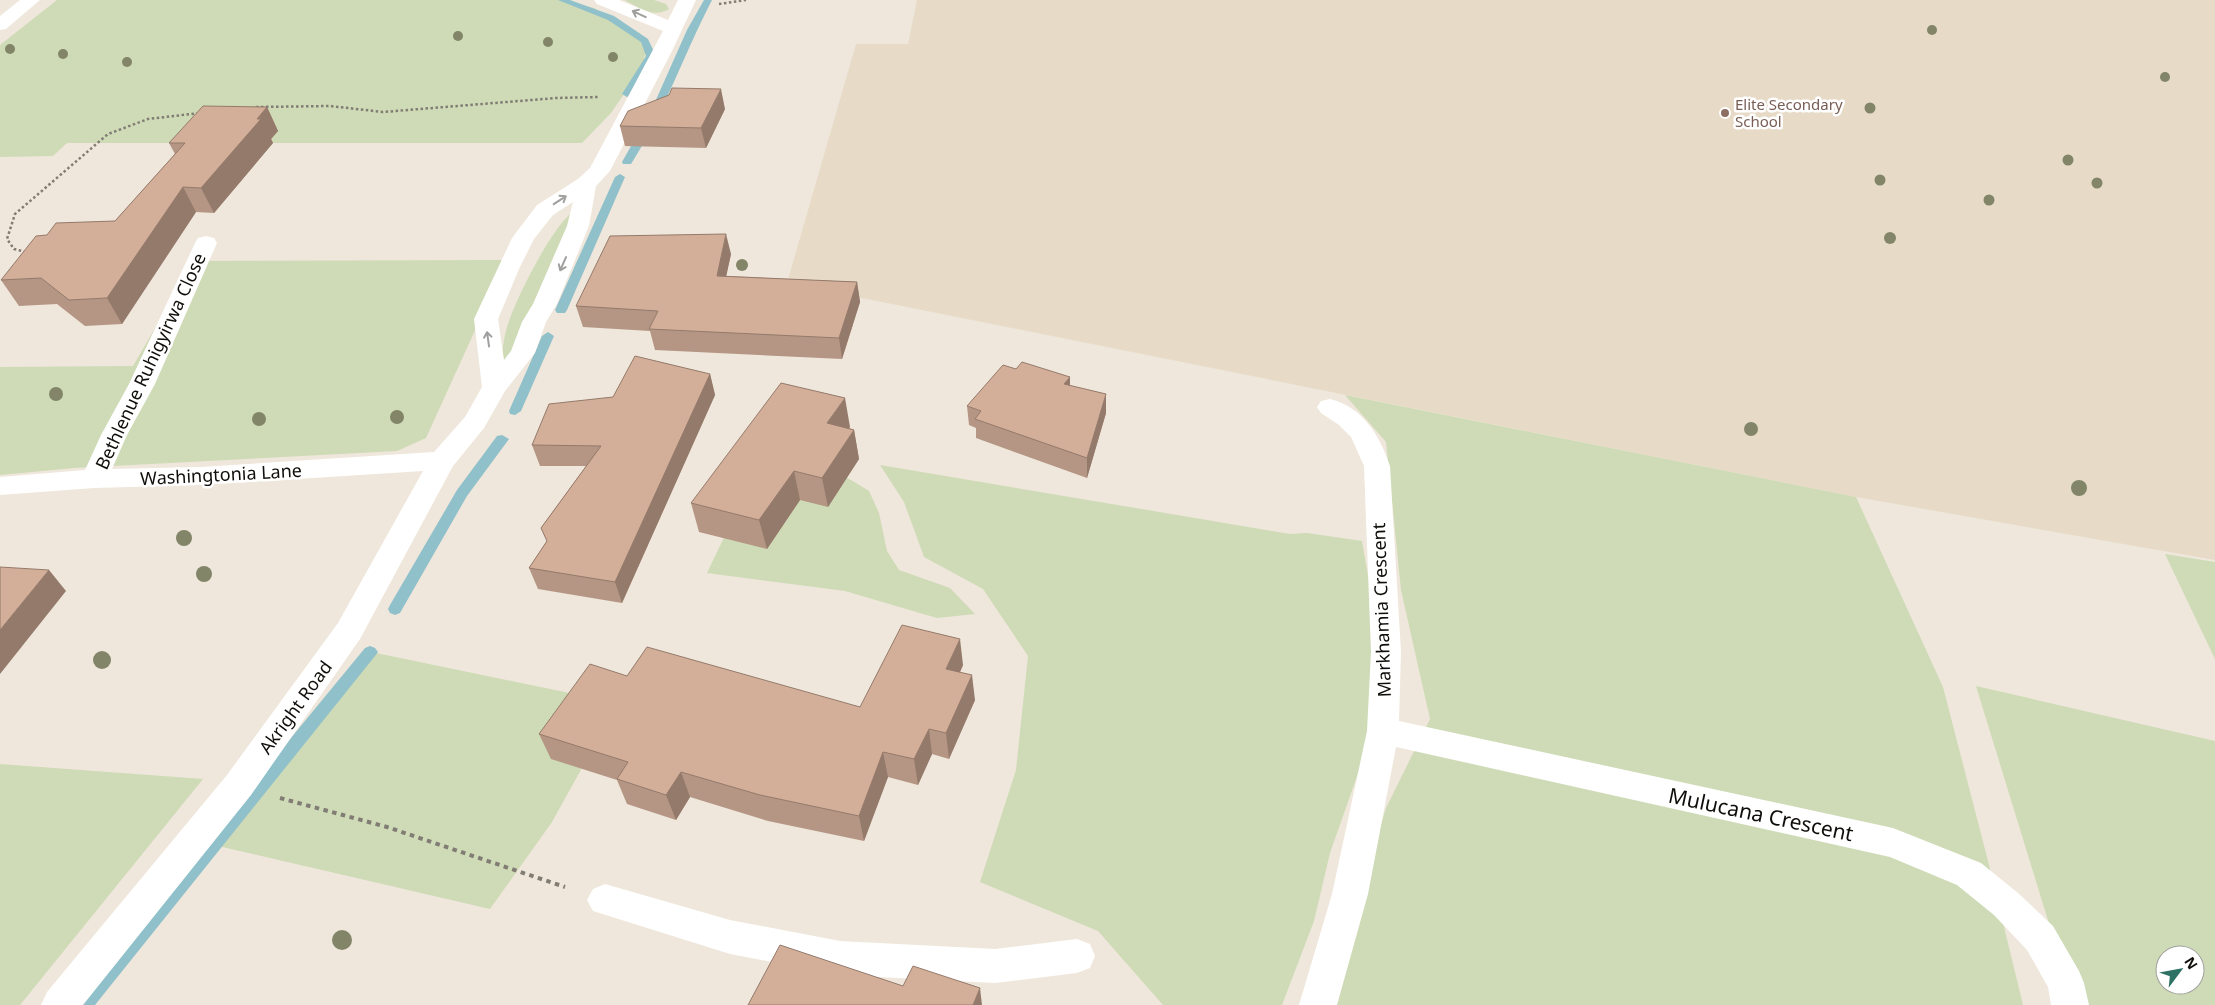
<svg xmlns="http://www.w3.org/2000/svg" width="2215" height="1005" font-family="'Noto Sans',sans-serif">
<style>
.built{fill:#e7dbc8}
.green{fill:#cedbb6;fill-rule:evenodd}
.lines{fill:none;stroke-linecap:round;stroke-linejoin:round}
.stream{fill:#90c0ca;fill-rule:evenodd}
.path-far1{stroke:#817c74;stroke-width:2.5;stroke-dasharray:2.5 2.5;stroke-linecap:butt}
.path{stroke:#817c74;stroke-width:4;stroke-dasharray:4.5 4.5;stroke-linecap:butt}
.minor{fill:#fff;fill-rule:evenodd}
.tree{fill:#828568}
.wall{fill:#b59684}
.shaded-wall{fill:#947a6b}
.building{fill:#d3af99;stroke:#947a6b}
.oneway{stroke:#9f9f9d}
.education-dot{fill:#8d6e63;stroke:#fff;stroke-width:2}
.labels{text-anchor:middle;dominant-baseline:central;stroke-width:5;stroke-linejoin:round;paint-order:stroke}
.far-education-label{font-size:15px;fill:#785e54;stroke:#fff;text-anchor:start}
.street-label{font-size:18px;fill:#100e0a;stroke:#fff}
.near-street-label{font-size:21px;fill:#100e0a;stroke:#fff}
</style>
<rect width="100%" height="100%" fill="#efe7db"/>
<polygon class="built" points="917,0 2215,0 2215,560 1856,497 787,283 856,44 908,44"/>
<g class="green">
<polygon points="57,0 563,0 594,8 634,32 648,45 641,69 611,113 582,143 67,143 53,156 0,157 0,45"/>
<path d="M624,0H654L666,4L669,9C653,19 639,7 624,0Z"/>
<path d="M577,209L506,364L500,370C502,356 503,339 508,324C516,299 554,221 577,209Z"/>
<polygon points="507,260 426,438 397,451 74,468 0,475 0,367 133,366 194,261"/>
<polygon points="1345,395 1856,497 1943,687 1988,861 2023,1005 1319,1005 1351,925 1386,808 1430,719 1401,590 1386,442"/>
<polygon points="880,465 1290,534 1307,533 1362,541 1368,576 1382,626 1373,731 1330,853 1314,921 1282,1005 1163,1005 1098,931 980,882 1016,770 1028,656 983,589 924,557 904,502"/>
<polygon points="846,477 869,491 879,513 887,551 899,570 950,588 975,614 937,618 845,591 707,573 742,500"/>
<polygon points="2165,554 2215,562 2215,659"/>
<polygon points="376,653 618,703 552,822 490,909 218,846"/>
<path d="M1976,686L2215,741V1005H2074ZM2165,955H2195V985H2165Z"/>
<polygon points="0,764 203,779 20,1005 0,1005"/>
</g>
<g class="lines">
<g class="stream">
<polygon points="558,0 570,0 614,16 648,39 656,56 630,96 627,97 622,94 646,56 641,42 608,20"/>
<path d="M704,0H712C684,54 664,113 631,164H623L622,162L651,111L687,30Z"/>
<polygon points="620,174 625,177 567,310 565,313 557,313 555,310 615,177"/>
<polygon points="548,332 554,336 521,411 515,415 510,414 509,411 542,336"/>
<polygon points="502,435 509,439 467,496 400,613 395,615 390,613 388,609 390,605 457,490 497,436"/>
<polygon points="370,646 375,648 378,652 375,656 95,1005 74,1005 76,999 365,648"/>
</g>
<g class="path-far1">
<polyline points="719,4 746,0"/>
<polyline points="256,107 330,106 383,112 556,98 598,97"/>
<polyline points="26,252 14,249 7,239 15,214 108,134 148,119 200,113"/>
</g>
<polyline class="path" points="280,798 387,827 565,887"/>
<g class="minor">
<polygon points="20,0 40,0 6,29 0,30 0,16"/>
<path d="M594,0H619L668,20L678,0H696L672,51L610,171L596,186L589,226L557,304L546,322L535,353L505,391L484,428L453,466L360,639L251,795L83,1005H41L47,992L227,775L338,623L423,471L201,485L94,488L0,495V477L85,470L101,435L129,384L195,243L198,238L206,236L214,238L217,243L155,384L127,435L112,469L201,467L434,452L465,417L482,387L474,319L512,238L537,205L578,179L590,168L663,31L597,4ZM573,202L567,226L533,304L522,322L511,351L504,360L498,319L519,269L534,239L553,215Z"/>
<path d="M1330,399C1363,407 1380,436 1390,466L1401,652L1399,721L1893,828L1981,863L2018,893L2053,926L2079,971L2084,983L2089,1005H2051L2048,987L2027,950L1994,915L1957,885L1890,857L1396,747L1368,894L1337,1005H1299L1332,894L1367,731L1371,652L1364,466L1351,437L1339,425L1321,413L1317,407L1321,401Z"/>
<polygon points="605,884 730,920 840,941 995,949 1077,939 1090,944 1095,956 1090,968 1077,973 995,983 840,975 730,954 593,911 587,900 593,889"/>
</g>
</g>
<g class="tree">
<circle cx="1932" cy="30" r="5"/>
<circle cx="458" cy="36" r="5"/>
<circle cx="548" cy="42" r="5"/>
<circle cx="10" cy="49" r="5"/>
<circle cx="63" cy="54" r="5"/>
<circle cx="613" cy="57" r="5"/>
<circle cx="127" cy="62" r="5"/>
<circle cx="2165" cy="77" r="5"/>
<circle cx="1870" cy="108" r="5.5"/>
<circle cx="2068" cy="160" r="5.5"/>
<circle cx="1880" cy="180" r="5.5"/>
<circle cx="2097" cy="183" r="5.5"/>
<circle cx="1989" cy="200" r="5.5"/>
<circle cx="1890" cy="238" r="6"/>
<circle cx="742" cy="265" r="6"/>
<circle cx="56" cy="394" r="7"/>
<circle cx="397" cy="417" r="7"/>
<circle cx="259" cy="419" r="7"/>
<circle cx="1751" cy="429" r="7"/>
<circle cx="2079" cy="488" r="8"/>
<circle cx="184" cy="538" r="8"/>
<circle cx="204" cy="574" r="8"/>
<circle cx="102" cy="660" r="9"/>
<circle cx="342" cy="940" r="10"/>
</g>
<g class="wall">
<polygon points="267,107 278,131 271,139 273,143 214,213 196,212 122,324 85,326 57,304 19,306 1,280 47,235 115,221 175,154 169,143"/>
<polygon points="725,109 706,148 625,146 620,126"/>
<polygon points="731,254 726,276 857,282 860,302 842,359 655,350 650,331 583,327 576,306"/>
<polygon points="1016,369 1070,377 1070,385 1106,413 1087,478 976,438 976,428 969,425 967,406"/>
<polygon points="710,374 715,395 622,603 538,589 529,568 547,541 541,528 586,466 540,466 532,445 613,397"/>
<polygon points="850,427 849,428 854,430 859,459 828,507 800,500 767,549 699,532 691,503"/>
<polygon points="963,665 960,672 975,700 949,759 932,754 918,785 888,777 864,841 768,821 690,797 676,820 627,804 617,780 551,759 539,734 627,676 860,707"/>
</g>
<g class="shaded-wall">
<polygon points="721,89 725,109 706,148 701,128"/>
<polygon points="267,107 278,131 271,139 273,143 214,213 201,188"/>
<polygon points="183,187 196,212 122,324 107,298"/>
<polygon points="726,234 731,254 722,296 717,276"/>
<polygon points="857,282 860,302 842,359 839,338"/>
<polygon points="710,374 715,395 622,603 615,582"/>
<polygon points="1070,377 1070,396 1064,384"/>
<polygon points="1106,394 1106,413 1087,478 1087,458"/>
<polygon points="845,398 850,427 832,452 827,423"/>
<polygon points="854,430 859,459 828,507 822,478"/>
<polygon points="794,471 800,500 767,549 759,520"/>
<polygon points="49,570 66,591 0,674 0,630"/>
<polygon points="960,639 963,665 950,695 946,669"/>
<polygon points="972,675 975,700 949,759 946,733"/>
<polygon points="929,729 932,754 918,785 914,759"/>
<polygon points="883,752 888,777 864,841 859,816"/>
<polygon points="681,772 690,797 676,820 666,795"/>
<polygon points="980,988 982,1005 973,1005"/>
</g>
<g class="building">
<polygon points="672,88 721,89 701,128 620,126 628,111 669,95"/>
<polygon points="203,106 267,107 257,119 261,119 201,188 183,187 107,298 69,300 41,278 1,280 36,236 47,235 56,223 115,221 185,143 169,143"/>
<polygon points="726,234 717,276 857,282 839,338 649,329 658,311 576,306 610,236"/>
<polygon points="635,356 710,374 615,582 529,568 547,541 541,528 601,446 532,445 549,404 613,397"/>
<polygon points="1022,362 1070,377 1064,384 1106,394 1087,458 975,419 981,411 967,406 1003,365 1016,369"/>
<polygon points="781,383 845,398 827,423 854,430 822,478 794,471 759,520 691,503"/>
<polygon points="0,567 49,570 0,630"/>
<polygon points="902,625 960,639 946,669 972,675 946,733 929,729 914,759 883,752 859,816 760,795 681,772 666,795 617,779 628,762 539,734 590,664 627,676 647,647 860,707"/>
<polygon points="780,945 903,986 913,966 980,988 973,1005 748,1005"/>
</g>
<defs><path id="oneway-shaft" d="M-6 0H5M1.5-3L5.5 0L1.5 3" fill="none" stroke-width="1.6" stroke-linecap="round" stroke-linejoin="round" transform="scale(1.25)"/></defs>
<g class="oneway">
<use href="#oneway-shaft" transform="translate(639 14) rotate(-155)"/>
<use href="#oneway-shaft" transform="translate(560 200) rotate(-33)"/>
<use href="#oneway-shaft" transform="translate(563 264) rotate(114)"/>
<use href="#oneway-shaft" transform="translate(488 339) rotate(-98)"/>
</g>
<circle class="education-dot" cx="1725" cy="113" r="5"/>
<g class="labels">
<g class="far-education-label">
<text x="1735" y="104">Elite Secondary<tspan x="1735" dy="17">School</tspan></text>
</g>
<g class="street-label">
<text transform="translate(150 361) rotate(-65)">Bethlenue Ruhigyirwa Close</text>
<text transform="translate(221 474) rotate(-3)">Washingtonia Lane</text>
<text transform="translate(1381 610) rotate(-92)">Markhamia Crescent</text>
<text transform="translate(295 707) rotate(-54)">Akright Road</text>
</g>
<g class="near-street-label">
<text transform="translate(1761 814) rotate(12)">Mulucana Crescent</text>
</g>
</g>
<g transform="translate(2180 970) rotate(58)"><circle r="24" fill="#ffffff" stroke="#9f9f9d"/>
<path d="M0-4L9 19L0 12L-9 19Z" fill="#2e7266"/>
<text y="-8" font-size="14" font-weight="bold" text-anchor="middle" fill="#100e0a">N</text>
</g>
</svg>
